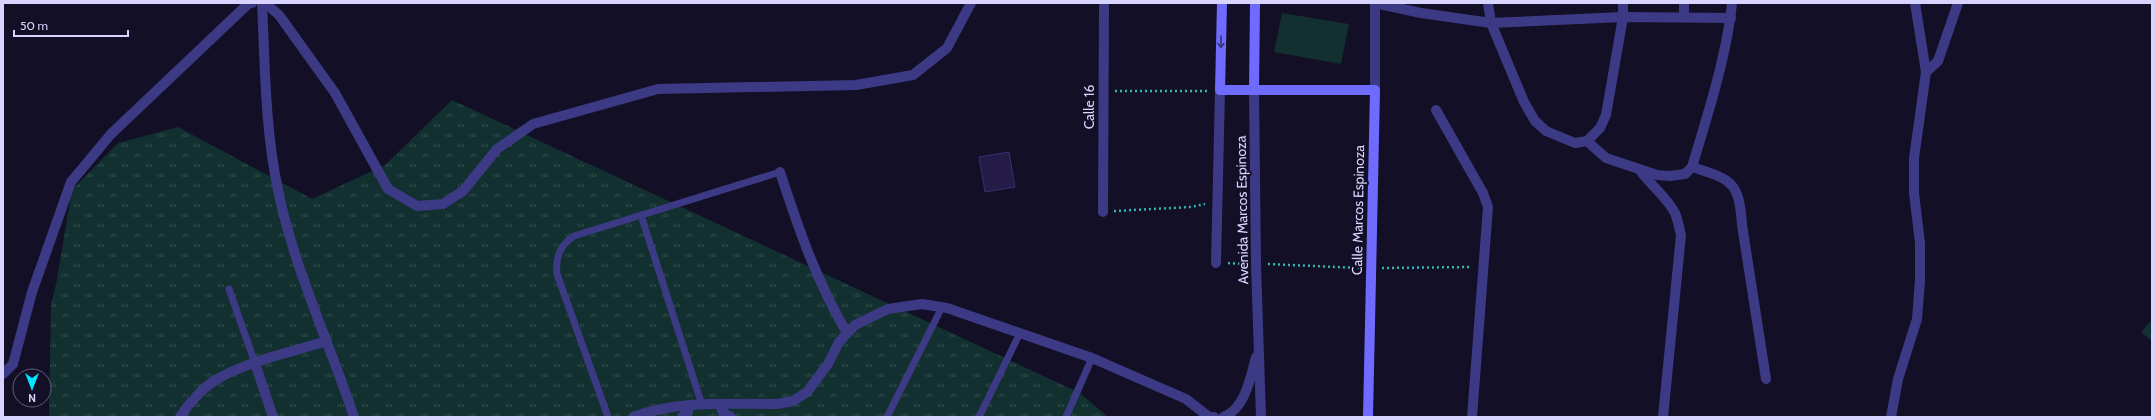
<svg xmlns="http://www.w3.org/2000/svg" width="2155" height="420" font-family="Cabin,sans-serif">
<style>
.grass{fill:url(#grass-tufts)}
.pitch{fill:#12302f}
.building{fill:#241b47;stroke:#3b2d73}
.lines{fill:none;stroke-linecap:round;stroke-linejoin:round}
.path{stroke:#2fb8b0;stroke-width:2.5;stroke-dasharray:2 3;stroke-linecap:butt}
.lane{stroke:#3d3a85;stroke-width:7}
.street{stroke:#3d3a85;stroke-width:10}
.secondary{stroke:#6f6bff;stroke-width:10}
.oneway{stroke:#38347d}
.labels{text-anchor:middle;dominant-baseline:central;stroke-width:4;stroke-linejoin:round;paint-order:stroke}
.street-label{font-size:14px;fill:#d9d4ff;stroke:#130f26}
</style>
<defs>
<pattern id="grass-tufts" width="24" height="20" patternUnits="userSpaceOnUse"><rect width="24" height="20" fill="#12302f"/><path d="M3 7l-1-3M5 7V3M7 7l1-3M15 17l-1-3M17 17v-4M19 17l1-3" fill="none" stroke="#344d4e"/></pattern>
</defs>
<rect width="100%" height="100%" fill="#130f26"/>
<polygon class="grass" points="452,100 1080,393 1108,417 49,417 51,304 56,285 72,190 118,143 178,127 312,199 385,165"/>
<g class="pitch">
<polygon points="1282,13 1349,24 1341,64 1274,52"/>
<polygon points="2152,320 2152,341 2141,332"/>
</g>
<polygon class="building" points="1009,152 1015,187 985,192 979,157"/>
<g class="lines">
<g class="path">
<polyline points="1115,91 1208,91"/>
<polyline points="1114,211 1191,207 1205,204"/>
<polyline points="1228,263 1243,264"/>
<polyline points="1268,264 1359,268"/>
<polyline points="1382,268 1471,267"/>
</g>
<g class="lane">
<polyline points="641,215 702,405"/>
<polyline points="229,289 255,363"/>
<path d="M608,417L557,274C555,257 560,245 574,236L780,172"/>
<polyline points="887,417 942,307"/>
<polyline points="979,417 1020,333"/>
<polyline points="1066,417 1092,358"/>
</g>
<g class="street">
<path d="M262,3C265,65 265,129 278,190C294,268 329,342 354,417"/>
<polyline points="265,3 279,15 335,93 388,189 417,206 443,204 463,191 497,149 533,124 658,89 856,85 913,75 947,48 971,3"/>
<polyline points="1375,3 1421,13 1491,23 1623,17 1731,18"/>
<polyline points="1375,3 1375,90"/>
<polyline points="1488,3 1491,23 1524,102 1535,121 1546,131 1575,143 1587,141 1600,128 1606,115 1623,17 1623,3"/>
<polyline points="1684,3 1684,17"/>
<polyline points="1926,72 1938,61 1958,3"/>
<polyline points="1254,90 1256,264 1261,417"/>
<polyline points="1436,110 1483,193 1488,207 1472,417"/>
<path d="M1587,141L1606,158L1657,175L1670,176L1685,174L1692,167C1732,180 1739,181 1742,225L1766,379"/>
<path d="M1692,167C1707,117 1727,55 1732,3"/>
<path d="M1639,169C1650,185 1666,196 1675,213C1678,220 1679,228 1681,235L1663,417"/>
<path d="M780,172C799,230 816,280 847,333"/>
<polyline points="1103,212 1104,3"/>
<polyline points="1216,263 1220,90"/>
<polyline points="255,363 273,417"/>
<polyline points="3,374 13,364 32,292 71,182 111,134 248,4 252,3"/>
<polyline points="720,404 723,413 731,417"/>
<path d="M180,417C189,403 204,386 219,378C252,360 291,352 327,341"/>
<path d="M633,417C679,400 729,404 777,404L793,401L807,392L828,364L839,342L855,325L888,309L922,304L947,308L1092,358L1186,399L1209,417H1214"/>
<polyline points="682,417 688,411 690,405"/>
<path d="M1223,417C1245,410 1251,376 1256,357"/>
<polyline points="1891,417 1898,379 1917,319 1920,280 1920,243 1914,193 1914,158 1926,72 1915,3"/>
</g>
<g class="secondary">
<polyline points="1222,3 1220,90 1375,90 1368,417"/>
<polyline points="1254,90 1255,3"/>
</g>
</g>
<defs><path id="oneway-shaft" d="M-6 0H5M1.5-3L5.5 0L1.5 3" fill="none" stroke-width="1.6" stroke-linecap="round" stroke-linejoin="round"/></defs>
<use class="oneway" href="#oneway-shaft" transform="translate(1221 42) rotate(91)"/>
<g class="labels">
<g class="street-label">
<text transform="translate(1089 107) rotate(-90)">Calle 16</text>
<text transform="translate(1242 210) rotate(-91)">Avenida Marcos Espinoza</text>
<text transform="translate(1358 210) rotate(-89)">Calle Marcos Espinoza</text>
</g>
</g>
<rect width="2155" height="420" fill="none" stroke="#d9d4ff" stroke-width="8"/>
<g transform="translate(32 388) rotate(180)"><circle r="19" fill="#130f26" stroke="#625e7d"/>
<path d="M0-3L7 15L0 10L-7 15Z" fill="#00e5ff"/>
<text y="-6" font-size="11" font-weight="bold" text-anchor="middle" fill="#d9d4ff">N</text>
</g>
<path d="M14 30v6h114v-6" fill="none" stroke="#d9d4ff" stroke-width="2"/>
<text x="20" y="30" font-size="12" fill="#d9d4ff" stroke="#130f26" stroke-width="3" paint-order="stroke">50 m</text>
</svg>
